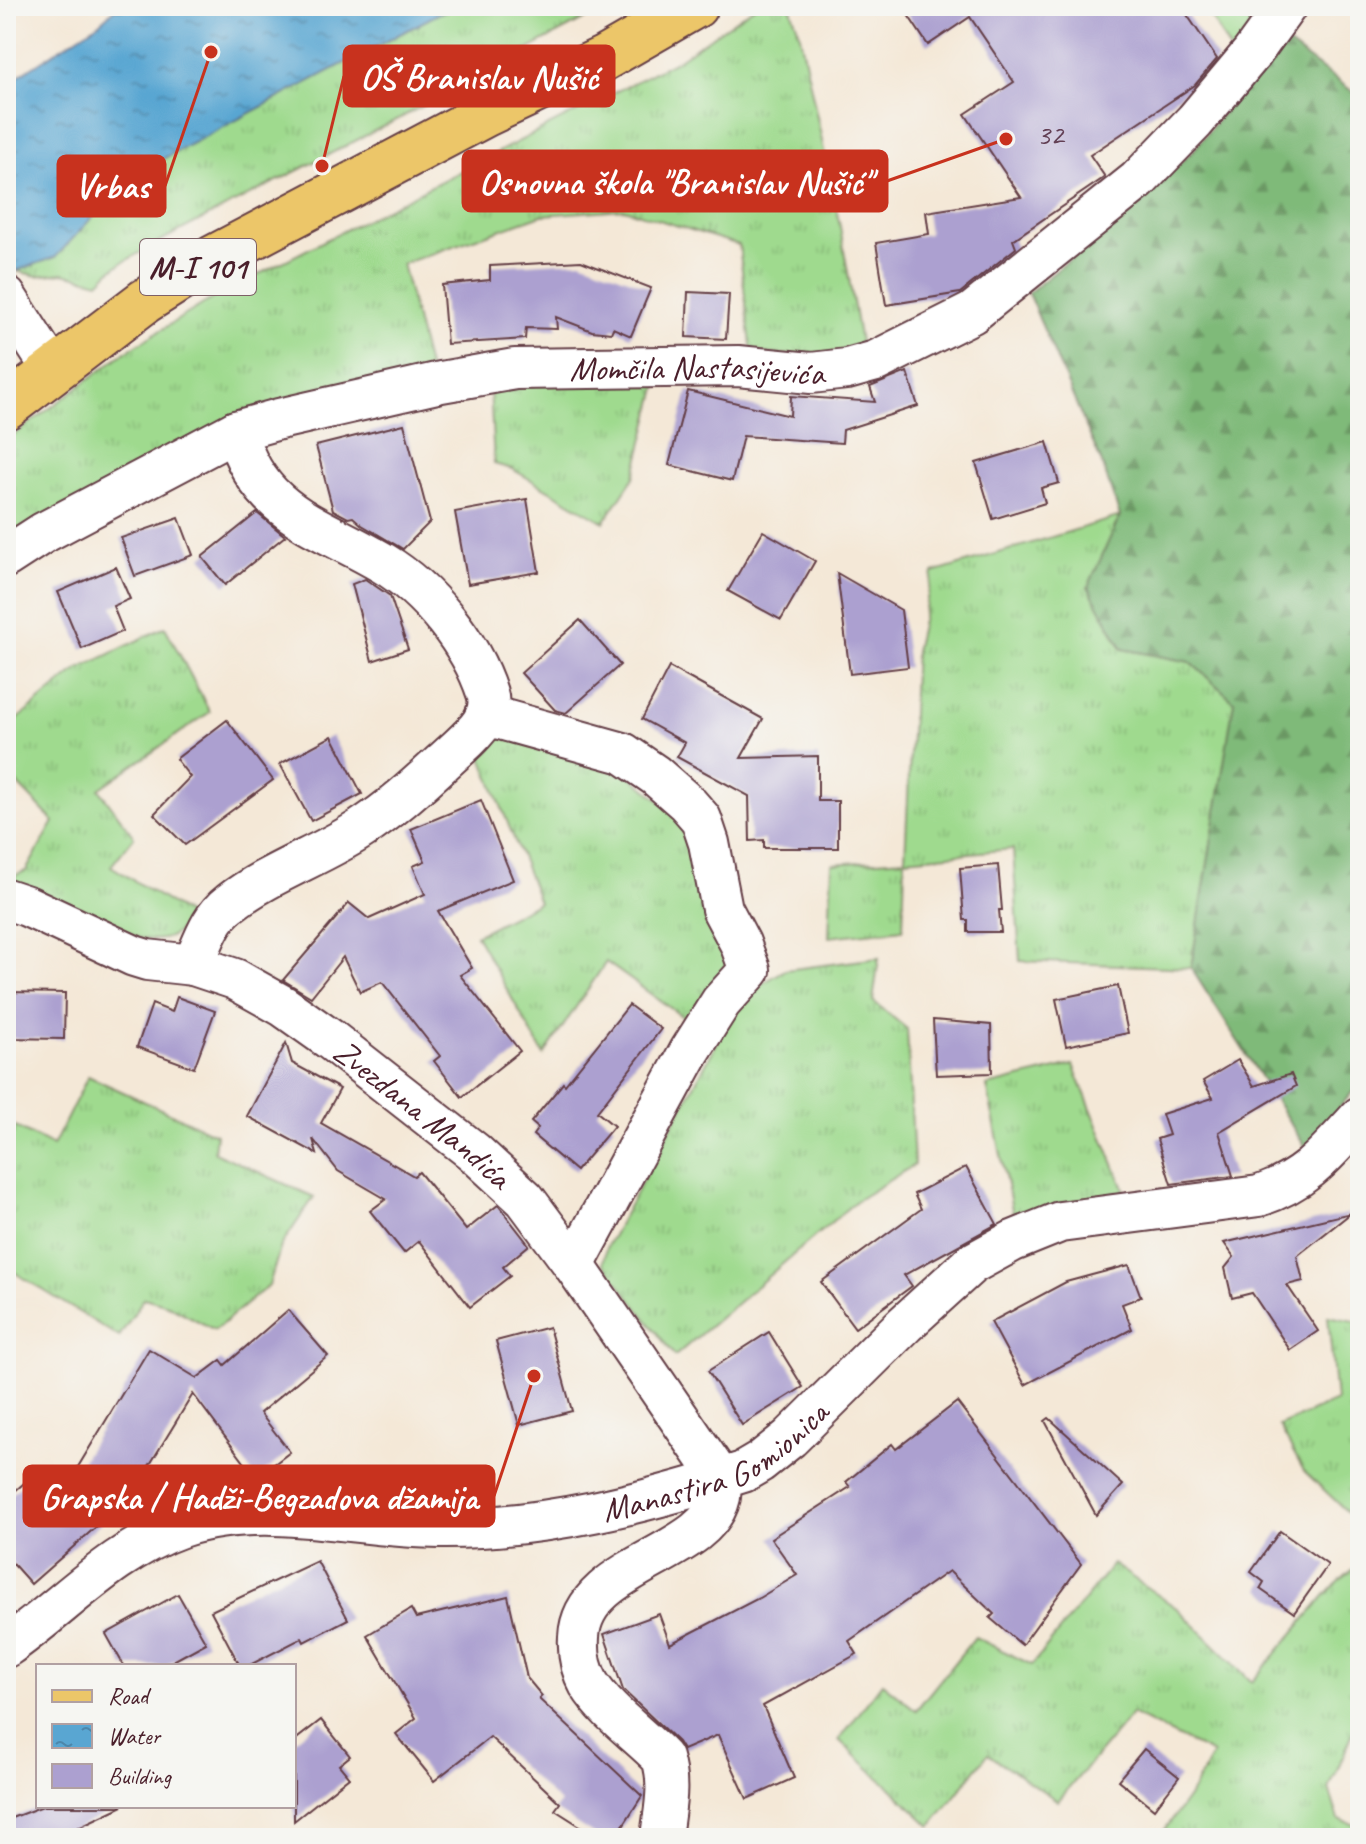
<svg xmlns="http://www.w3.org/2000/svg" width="1366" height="1844" font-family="Caveat,sans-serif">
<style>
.grass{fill:url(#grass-tufts);stroke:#747c5c;stroke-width:2}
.forest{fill:url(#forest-firs);stroke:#646c52;stroke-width:2}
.park{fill:#9fda8e;stroke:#747c5c;stroke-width:2}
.water{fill:url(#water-ripples);stroke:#52627e;stroke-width:2}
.building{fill:#aca0d0}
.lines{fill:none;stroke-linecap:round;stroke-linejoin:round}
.street-casing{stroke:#643d45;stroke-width:44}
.primary-casing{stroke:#643d45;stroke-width:48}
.street{stroke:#fff;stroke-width:40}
.primary{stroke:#ecc669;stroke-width:44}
.labels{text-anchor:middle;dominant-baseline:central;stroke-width:8;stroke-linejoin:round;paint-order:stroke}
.number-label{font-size:30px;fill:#623f54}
.shield{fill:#f6f6f2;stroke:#7e6067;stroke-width:2}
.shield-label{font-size:32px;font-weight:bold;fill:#4a1f2b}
.street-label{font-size:34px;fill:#4a1f2b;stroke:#f6f6f2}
.leader{fill:none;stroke:#c8321e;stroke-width:3}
.callout-dot{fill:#c8321e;stroke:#f6f6f2;stroke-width:3}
.callout{fill:#c8321e;stroke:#c8321e;stroke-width:3}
.callout-label{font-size:36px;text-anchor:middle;font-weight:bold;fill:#fff}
</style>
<defs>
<pattern id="grass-tufts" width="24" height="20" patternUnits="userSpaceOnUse" patternTransform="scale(2)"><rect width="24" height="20" fill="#9fda8e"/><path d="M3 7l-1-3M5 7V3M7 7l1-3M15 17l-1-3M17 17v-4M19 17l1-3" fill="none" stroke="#8abb7b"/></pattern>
<pattern id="forest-firs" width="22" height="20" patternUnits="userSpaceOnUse" patternTransform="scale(2)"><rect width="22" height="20" fill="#7fba79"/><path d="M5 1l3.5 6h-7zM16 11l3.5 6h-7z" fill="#6a9763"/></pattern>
<pattern id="water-ripples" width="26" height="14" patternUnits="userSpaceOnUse" patternTransform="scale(2)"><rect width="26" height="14" fill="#59a6d2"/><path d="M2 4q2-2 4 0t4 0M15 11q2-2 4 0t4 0" fill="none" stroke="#4c87ab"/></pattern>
</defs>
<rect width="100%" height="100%" fill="#f6f6f2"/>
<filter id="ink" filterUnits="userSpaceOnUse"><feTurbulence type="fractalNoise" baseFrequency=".0125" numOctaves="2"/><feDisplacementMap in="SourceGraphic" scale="16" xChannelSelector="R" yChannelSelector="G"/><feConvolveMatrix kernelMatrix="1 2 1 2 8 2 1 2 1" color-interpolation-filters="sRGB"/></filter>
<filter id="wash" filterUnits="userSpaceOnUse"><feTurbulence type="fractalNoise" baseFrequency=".006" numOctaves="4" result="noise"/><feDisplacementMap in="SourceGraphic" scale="32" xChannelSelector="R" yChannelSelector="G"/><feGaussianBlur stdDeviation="1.8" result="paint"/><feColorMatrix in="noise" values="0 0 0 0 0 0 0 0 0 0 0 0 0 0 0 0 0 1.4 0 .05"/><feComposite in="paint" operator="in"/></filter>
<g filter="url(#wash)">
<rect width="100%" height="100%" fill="#f4e8d7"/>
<g class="grass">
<polygon points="453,6 609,6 400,118 156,243 112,269 99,282 63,273 37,276 16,271 56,257 130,176"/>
<polygon points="756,6 790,6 799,31 840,227 861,348 812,356 752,353 739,245 624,209 542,215 402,264 430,375 6,541 6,441 125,352 218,295 676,61"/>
<polygon points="659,380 634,477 604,522 512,469 494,464 490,386"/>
<polygon points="1121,516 1089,587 1122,649 1190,662 1235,701 1191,968 1020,961 1013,849 905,859 903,929 829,937 832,864 905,859 915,651 933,573"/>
<path d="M165,627L210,712L99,789L134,837L111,866L193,918C173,938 166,943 138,938L8,878L26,871L54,822L6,772V729L77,670Z"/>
<polygon points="495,736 616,764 695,830 734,958 690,1022 606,962 544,1055 476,935 539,902 479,750"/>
<polygon points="879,958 873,1001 907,1029 914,1165 856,1201 675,1356 603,1263 606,1248 743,995 785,970"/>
<polygon points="1073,1065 1125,1191 1058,1204 1014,1219 987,1086"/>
<polygon points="88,1076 216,1134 214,1152 314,1197 281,1246 269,1285 215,1330 168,1305 144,1298 119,1337 9,1269 6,1272 6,1122 53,1146"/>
<polygon points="1328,1316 1360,1322 1360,1524 1304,1471 1279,1426 1336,1401"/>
<polygon points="1360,1563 1360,1716 1329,1789 1339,1820 1360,1826 1360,1838 1159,1838 1193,1790 1213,1754 1132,1714 1058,1801 988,1754 931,1826 839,1740 882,1683 916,1710 975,1637 1032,1665 1113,1564 1178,1609 1252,1682 1330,1590"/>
</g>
<polygon class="forest" points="1281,39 1360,97 1360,1083 1306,1148 1191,968 1234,701 1190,662 1123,649 1088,587 1120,516 1101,461 1028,293 1115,224 1193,151"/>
<polygon class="park" points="1205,6 1268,6 1233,56"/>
<polygon class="water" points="118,6 453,6 130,176 56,257 16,271 6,280 6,84 98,24"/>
<g id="blocks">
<g class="building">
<polygon points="902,6 1181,6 1217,59 1195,85 1090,155 1105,177 1013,240 1016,248 960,293 886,305 876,243 929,234 926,212 1021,197 965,114 1014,82 970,17 928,45"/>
<polygon points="581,261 651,288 631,336 613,328 611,333 592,331 556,317 557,329 526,328 525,339 447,344 442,285 490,280 490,266"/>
<polygon points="688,292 729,294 726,339 686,337"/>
<polygon points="907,372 918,406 843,430 842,443 743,436 732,481 669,465 688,391 790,416 791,396 875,402 870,387"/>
<polygon points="404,424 430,522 403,549 362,525 353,517 348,518 333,510 316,446"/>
<polygon points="1047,442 1059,483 1041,488 1045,503 993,519 976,463"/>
<polygon points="527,499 539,572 468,584 455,512"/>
<polygon points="257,513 285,536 225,585 202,557"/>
<polygon points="179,518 193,555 135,576 121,538"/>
<polygon points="763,531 815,561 781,620 728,591"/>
<polygon points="116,567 130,599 113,606 123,631 82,649 58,592"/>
<polygon points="837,573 901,610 908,667 850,674"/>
<polygon points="365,579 390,596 408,649 372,661 352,584"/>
<polygon points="580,620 620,665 566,713 555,710 521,673"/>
<polygon points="669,667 763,719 741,758 818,756 818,801 838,801 838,848 764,848 764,840 750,841 749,796 677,757 685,743 642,719"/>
<polygon points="227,720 273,780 185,845 154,814 190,777 176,759"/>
<polygon points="332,736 362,794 311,821 280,764"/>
<polygon points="481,800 513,880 438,911 472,968 460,975 520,1051 462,1097 434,1061 440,1056 382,982 360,992 343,957 311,997 283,980 349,903 369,919 425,894 413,866 425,861 411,829"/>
<polygon points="998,865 1002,910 999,910 1001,932 968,932 968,920 964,920 960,868"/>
<polygon points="1118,986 1128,1033 1066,1046 1056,999"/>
<polygon points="6,992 65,993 64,1039 6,1038"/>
<polygon points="177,997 215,1011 194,1068 137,1047 152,1004 172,1012"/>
<polygon points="629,1005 661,1029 597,1112 614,1126 576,1171 533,1135 538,1128 531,1122 563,1083 565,1085"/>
<polygon points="933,1020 991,1025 992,1073 936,1075"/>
<polygon points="286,1043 292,1063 340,1089 321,1123 414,1176 419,1172 466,1230 498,1205 529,1245 503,1267 510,1276 470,1307 419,1241 404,1253 370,1211 386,1199 338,1171 313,1139 317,1154 247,1116"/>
<polygon points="1238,1060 1254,1086 1291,1074 1296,1086 1219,1132 1233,1176 1171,1184 1157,1139 1169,1135 1162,1114 1213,1098 1203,1081"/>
<polygon points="966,1167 997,1224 904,1275 912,1286 855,1328 821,1282 921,1209 914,1194"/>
<polygon points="1351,1213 1297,1256 1303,1281 1287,1285 1318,1331 1290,1350 1252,1293 1232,1298 1225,1268 1234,1257 1224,1243"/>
<polygon points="1129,1265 1141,1297 1122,1304 1132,1329 1025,1385 991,1322 1066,1282"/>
<polygon points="288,1310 328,1356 260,1413 290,1452 256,1478 193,1394 130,1497 31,1584 6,1556 6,1499 39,1470 61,1495 149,1349 197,1378 221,1360 225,1365"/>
<polygon points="549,1327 572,1411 519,1425 496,1341"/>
<polygon points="769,1332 803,1387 742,1425 708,1371"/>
<polygon points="957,1402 1081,1564 1022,1645 990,1618 994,1614 949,1571 849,1641 857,1654 763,1706 794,1778 747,1799 718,1735 683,1750 678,1742 623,1690 604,1634 659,1614 670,1644 759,1598 797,1575 771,1538 850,1487 846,1482 892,1444 896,1449"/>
<polygon points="1049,1418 1123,1485 1096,1515 1045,1421"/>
<polygon points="1280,1531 1328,1565 1294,1613 1260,1589 1264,1582 1251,1572"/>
<polygon points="317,1561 348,1619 304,1642 302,1638 248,1666 240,1666 211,1611"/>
<polygon points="178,1594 206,1643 164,1666 124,1666 106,1634"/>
<polygon points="508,1596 527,1678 542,1696 539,1699 642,1796 615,1838 599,1838 555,1810 560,1803 490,1737 434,1781 396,1734 416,1718 367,1635 411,1609 416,1618"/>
<polygon points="321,1720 350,1756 339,1765 349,1777 294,1821 294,1741"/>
<polygon points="1144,1749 1179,1777 1154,1809 1118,1780"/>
<polygon points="43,1806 123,1806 55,1838 6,1838 6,1820"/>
</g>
</g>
</g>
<g filter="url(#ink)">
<use href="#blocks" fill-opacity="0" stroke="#643d45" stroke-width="2"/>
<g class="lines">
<g class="street-casing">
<g id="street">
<polyline points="6,297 45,358 51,372"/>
<path id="s1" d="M6,557L43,533L236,431L279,419L441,382L515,369L738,366L811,373L847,369L876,361L972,313L1138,180L1195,121L1252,53L1286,6"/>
<polyline points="486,715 623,753 655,775 687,803 701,819 709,843 722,909 740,943 750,970 721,1002 690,1051 574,1265"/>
<path id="s2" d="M6,899L27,906L134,956L147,960L193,965L235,979L283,1006L331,1040L474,1152L525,1199L574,1265L721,1479C720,1485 721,1491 720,1497C707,1557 582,1564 579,1637C578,1653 581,1670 589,1684C607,1713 639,1734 662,1758C671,1786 664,1810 661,1838"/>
<path d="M193,965C203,943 210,918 230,903C268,873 320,856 361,829C395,807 424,779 454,752C470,737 495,718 487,693C471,643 428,590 383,563C317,524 259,514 236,431"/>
<path id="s3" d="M6,1647C64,1607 112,1551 181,1527C265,1499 354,1528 440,1528C544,1529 644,1503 743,1472L760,1462L790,1438L905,1324L971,1264L1013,1241L1060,1222L1259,1196C1307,1180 1327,1153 1360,1117"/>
</g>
</g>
<g class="primary-casing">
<polyline id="primary" points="6,407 145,301 213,258 486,114 603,59 695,6"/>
</g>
<use href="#street" class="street"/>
<use href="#primary" class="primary"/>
</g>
</g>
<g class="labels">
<g class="number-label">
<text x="1050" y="134">32</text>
</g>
<rect class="shield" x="140" y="239" width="116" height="56" rx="6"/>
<g class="shield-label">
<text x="198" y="267">M-I 101</text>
</g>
<g class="street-label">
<text stroke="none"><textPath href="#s1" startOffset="730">Momčila Nastasijevića</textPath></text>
<text stroke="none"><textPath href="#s2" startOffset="476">Zvezdana Mandića</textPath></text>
<text stroke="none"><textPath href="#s3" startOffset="762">Manastira Gomionica</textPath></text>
</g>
</g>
<path class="leader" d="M322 166L344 76M1006 139L887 181M211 52L165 186M534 1376L494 1496"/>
<g class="callout-dot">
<circle cx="322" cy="166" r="8"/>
<circle cx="1006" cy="139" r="8"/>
<circle cx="211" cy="52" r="8"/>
<circle cx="534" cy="1376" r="8"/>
</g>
<g class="callout">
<rect x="344" y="46" width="270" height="60" rx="8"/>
<rect x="463" y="151" width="424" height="60" rx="8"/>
<rect x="58" y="156" width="107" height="60" rx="8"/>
<rect x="24" y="1466" width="470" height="60" rx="8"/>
</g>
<g class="callout-label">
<text x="479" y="89">OŠ Branislav Nušić</text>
<text x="675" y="194">Osnovna škola "Branislav Nušić"</text>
<text x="112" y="198">Vrbas</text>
<text x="259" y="1509">Grapska / Hadži-Begzadova džamija</text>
</g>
<rect width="1366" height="1844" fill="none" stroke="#f6f6f2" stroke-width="32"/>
<rect x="36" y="1664" width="260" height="144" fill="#f6f6f2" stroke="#b1a0a2" stroke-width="2"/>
<rect x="52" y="1690" width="40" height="12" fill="#ecc669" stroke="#b1a0a2" stroke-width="2"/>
<text x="108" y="1704" font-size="24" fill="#4a1f2b">Road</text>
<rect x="52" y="1724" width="40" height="24" fill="url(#water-ripples)" stroke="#b1a0a2" stroke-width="2"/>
<text x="108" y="1744" font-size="24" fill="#4a1f2b">Water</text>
<rect x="52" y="1764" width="40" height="24" fill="#aca0d0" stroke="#b1a0a2" stroke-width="2"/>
<text x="108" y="1784" font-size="24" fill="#4a1f2b">Building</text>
</svg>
